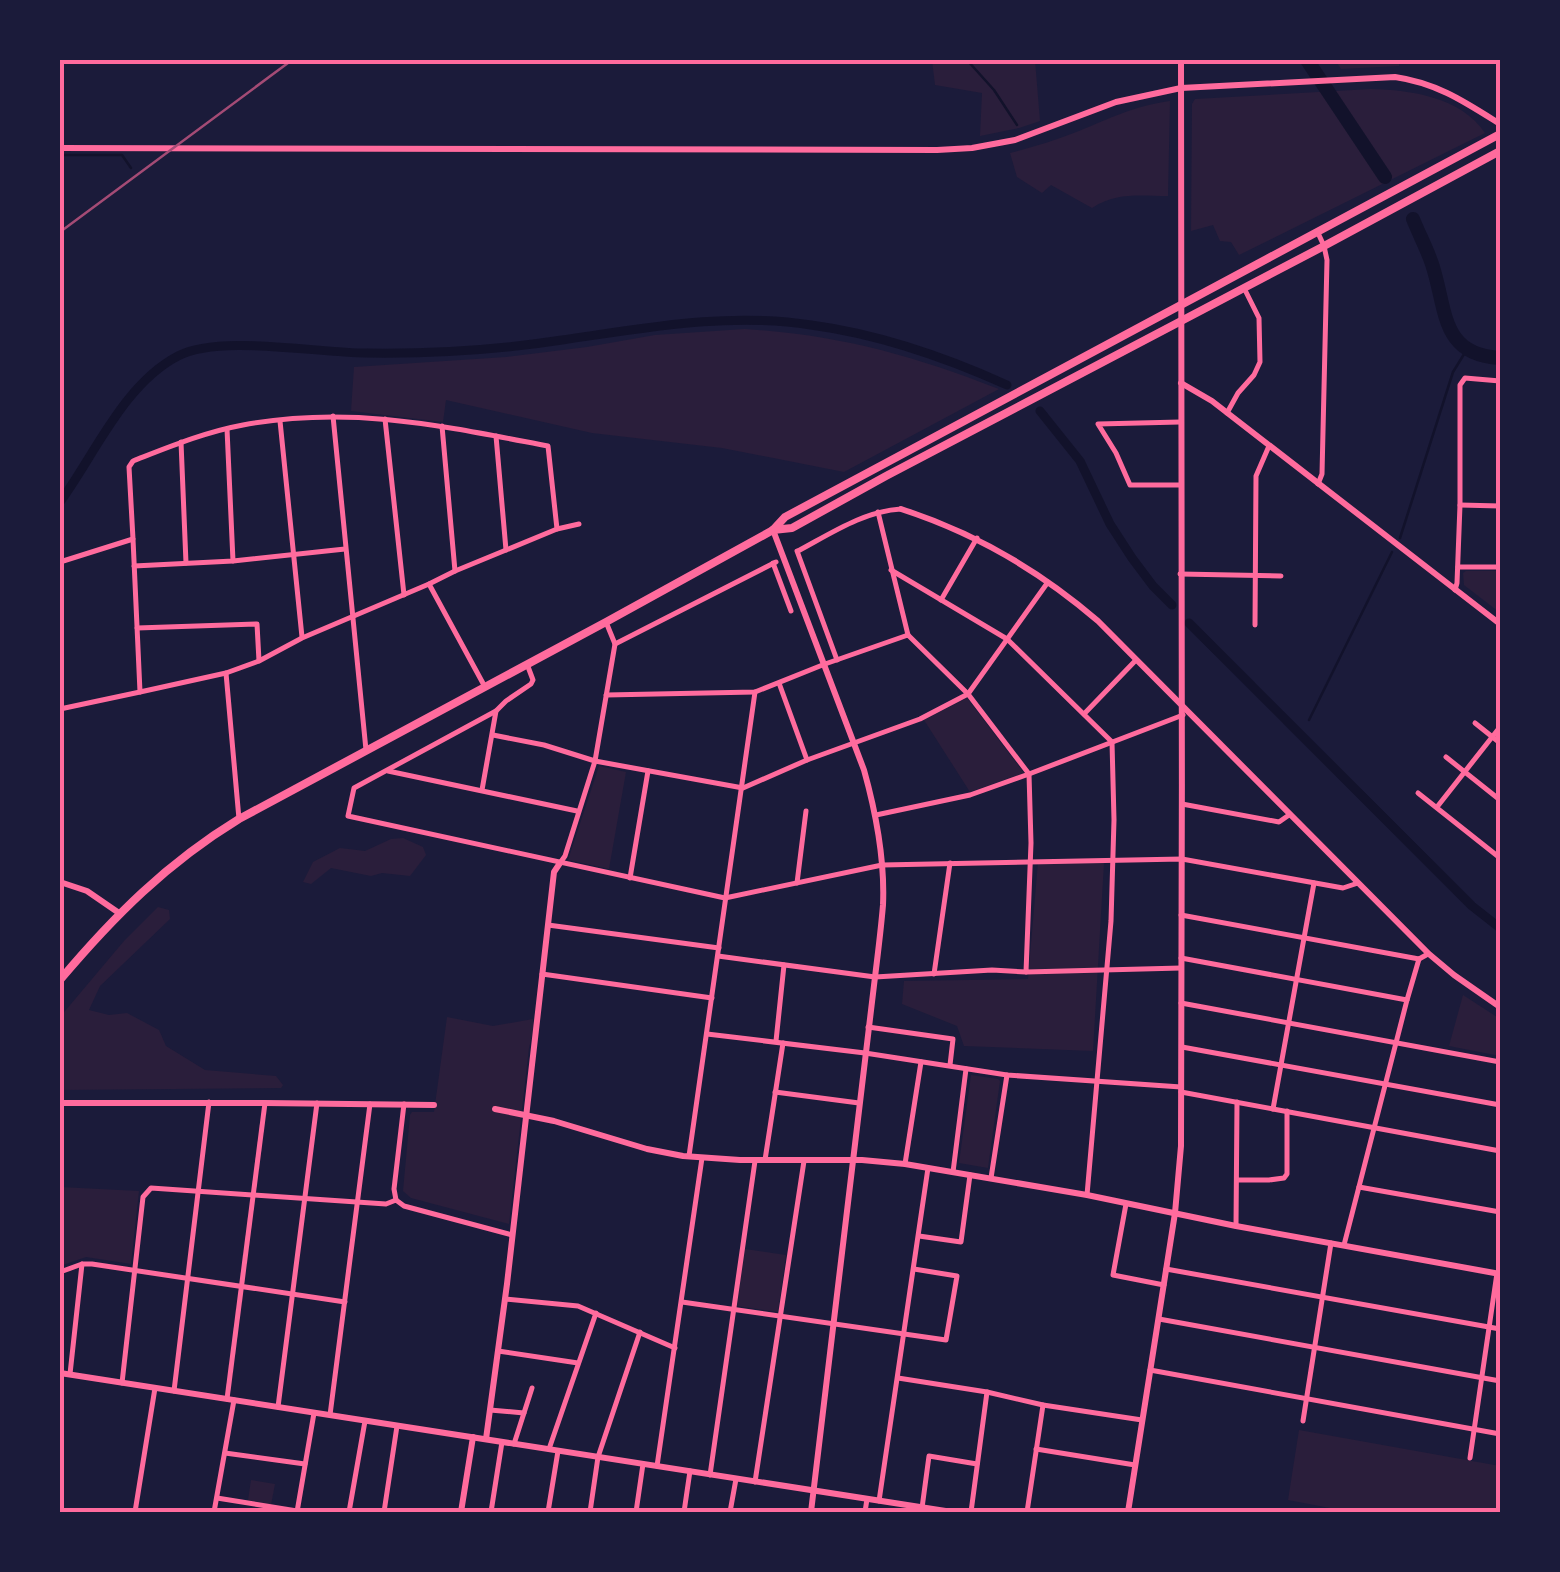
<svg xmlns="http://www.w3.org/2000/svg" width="1560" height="1572" font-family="'PT Sans',sans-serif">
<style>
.green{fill:#2a1e3b}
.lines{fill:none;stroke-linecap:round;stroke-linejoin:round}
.stream{stroke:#12122b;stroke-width:2.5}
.canal{stroke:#12122b;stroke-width:9}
.river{stroke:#12122b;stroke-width:14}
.minor{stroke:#ff6b9d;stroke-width:5}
.tertiary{stroke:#ff6b9d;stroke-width:6}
.secondary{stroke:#ff6b9d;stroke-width:6}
.trunk{stroke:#ff6b9d;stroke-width:8}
.rail{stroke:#a44b75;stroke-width:2.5}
.neatline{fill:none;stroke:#ff6b9d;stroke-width:4}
</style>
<rect width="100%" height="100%" fill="#1b1b3a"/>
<g class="green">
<polygon points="932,60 1035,60 1040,121 1019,128 980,136 982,93 935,85"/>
<polygon points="1335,60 1400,60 1399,66 1341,69"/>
<path d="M1371,89C1411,90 1461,97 1485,133L1239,255L1231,242L1220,241L1213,225L1191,231L1192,104L1195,99Z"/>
<path d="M1170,101L1168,196C1139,196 1117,192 1092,208L1051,185L1042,193L1017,177L1010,153C1033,147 1057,140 1079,131C1111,118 1134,106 1170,101Z"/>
<path d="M745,329C840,335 911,355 999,389L844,472L722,448L592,433L446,400L443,422L351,411L354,367L506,357L587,347L655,335Z"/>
<polygon points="1466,571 1500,571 1499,612 1464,585 1463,573"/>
<polygon points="967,698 1024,773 970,792 924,720"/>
<polygon points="599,766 626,772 609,869 568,860"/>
<polygon points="403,838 423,847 426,855 410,876 382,873 371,876 331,868 311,884 303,882 313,862 340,848 365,851 391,839"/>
<polygon points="1038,862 1104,863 1093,1051 964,1046 957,1026 902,1004 904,981 1028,979"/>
<polygon points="158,907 169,910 170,919 100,986 89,1010 109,1015 127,1013 159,1030 166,1046 205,1070 276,1076 283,1085 281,1088 60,1090 60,1017 124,941"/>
<polygon points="1463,995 1500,1019 1500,1056 1449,1046"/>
<polygon points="447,1017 493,1026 533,1019 534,1027 529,1048 509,1224 411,1198 403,1191 410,1115 412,1112 434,1112"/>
<polygon points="971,1075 998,1079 1000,1081 988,1168 959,1163"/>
<polygon points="60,1187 139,1191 131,1264 86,1257 60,1266"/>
<polygon points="745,1249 786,1255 778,1312 737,1306"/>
<polygon points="1299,1430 1500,1466 1500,1512 1351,1512 1288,1500"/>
<polygon points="251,1480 275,1484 271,1505 248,1500"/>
</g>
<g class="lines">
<g class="stream">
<polyline points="967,60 994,90 1017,125"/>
<polyline points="60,155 122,155 131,168"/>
<polyline points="1400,538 1453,372 1466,351"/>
<polyline points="1309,720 1392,552"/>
</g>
<g class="canal">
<polyline points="1040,411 1080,461 1110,524 1132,558 1153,586 1172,605"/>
<path d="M60,502C95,454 124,384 178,356C219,334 316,353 366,353C432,354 497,350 562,340C646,328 727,312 811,325C878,334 945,357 1007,385"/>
<polyline points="1189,623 1472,906 1500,928"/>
</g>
<g class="river">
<polyline points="1307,60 1385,177"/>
<path d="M1413,219C1419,234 1427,249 1432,264C1447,309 1440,355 1500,358"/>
</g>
<g class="minor">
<polyline points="1318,233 1324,246 1327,260 1322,474 1318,484"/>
<polyline points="1227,413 1238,393 1254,375 1260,362 1259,318 1244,288"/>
<polyline points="333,416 366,750"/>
<polyline points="385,419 404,595"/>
<polyline points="280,421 302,637"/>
<polyline points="1180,422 1098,424 1116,453 1130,485 1181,485"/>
<polyline points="442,426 455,571"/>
<polyline points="227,429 233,561"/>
<polyline points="496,436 506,550"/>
<polyline points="181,442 186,563"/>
<polyline points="1460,505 1500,506"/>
<polyline points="878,512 908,635"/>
<path d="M133,539L129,467L133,461C169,447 205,432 243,425C350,405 443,426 548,446L557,529"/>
<polyline points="797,551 837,660"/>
<path d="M798,551C830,534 864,511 901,509"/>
<polyline points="60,562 133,539 140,692 226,673 259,661 302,638 429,584 455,571 557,529 579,524"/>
<polyline points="773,563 791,611"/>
<polyline points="134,566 233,561 345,549"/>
<polyline points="1458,567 1500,567"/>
<polyline points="891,570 1007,639 1112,742 1114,820 1111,921 1087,1195"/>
<polyline points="1180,574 1281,576"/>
<polyline points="429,584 485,687"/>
<polyline points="1455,590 1457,583 1460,505 1460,385 1465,378 1500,381"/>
<polyline points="941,600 977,538"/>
<polyline points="1255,625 1256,476 1269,446"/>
<polyline points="137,628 257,624 259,661"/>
<polyline points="615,644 776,562"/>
<polyline points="226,673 239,819"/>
<polyline points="779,683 807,760"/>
<polyline points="606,695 755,692 825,664 908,635 968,694 1029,774 1183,715"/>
<polyline points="60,709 140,692"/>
<polyline points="496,711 354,788 348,816 725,898 882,865 1182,859 1343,888 1358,883"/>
<polyline points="1084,714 1136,660"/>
<polyline points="1475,723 1500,743"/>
<polyline points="493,735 544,745 595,761 743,788 807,760 920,719 968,694 1048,582"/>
<polyline points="1446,757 1500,800"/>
<polyline points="388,771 577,811"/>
<polyline points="482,790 496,711 506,701 531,684 533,680 527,664"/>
<polyline points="1418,793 1500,858"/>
<polyline points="1182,804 1279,822 1289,815"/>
<polyline points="1437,807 1500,727"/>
<polyline points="876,815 970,795 1029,774 1031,843 1026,972 1181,968"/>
<polyline points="560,863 565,856 595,761 615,644 606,622"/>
<polyline points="630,878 648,771"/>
<polyline points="797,883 806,811"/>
<polyline points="1314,883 1273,1109 1500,1151"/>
<polyline points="1181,915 1419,959 1428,954"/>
<polyline points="548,925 719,948"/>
<polyline points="718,956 875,977 992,970 1026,972"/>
<polyline points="1181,958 1407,1000 1419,959"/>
<polyline points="542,974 712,998"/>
<polyline points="934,974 950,863"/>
<polyline points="1181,1003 1500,1062"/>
<polyline points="868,1027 953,1039 950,1065"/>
<polyline points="707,1034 865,1053 1007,1075 1181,1087"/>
<polyline points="776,1041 784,965"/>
<polyline points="1182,1047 1500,1105"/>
<polyline points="775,1092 859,1103"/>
<polyline points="1181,1092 1273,1109"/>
<polyline points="689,1156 755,692"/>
<polyline points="765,1160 783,1043"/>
<polyline points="905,1164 921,1062"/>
<polyline points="953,1172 966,1069"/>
<polyline points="991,1178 1007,1075"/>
<polyline points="1237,1180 1269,1180 1284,1178 1287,1174 1287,1111"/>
<polyline points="1359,1187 1500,1212"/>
<polyline points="396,1200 394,1189 404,1104"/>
<polyline points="1126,1204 1113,1275 1164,1285"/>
<polyline points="1236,1226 1237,1102"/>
<polyline points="919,1236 961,1242 970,1175"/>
<polyline points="1344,1245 1407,1000"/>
<polyline points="1166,1269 1500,1329"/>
<polyline points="60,1272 82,1264 92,1264 345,1302"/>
<polyline points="505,1299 578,1306 675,1348"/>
<polyline points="682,1302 946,1340 957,1276 914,1269"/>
<polyline points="1159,1319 1500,1381"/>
<polyline points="498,1351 578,1363"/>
<polyline points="1150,1370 1500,1434"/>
<polyline points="70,1374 82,1264"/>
<polyline points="898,1378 987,1392 1043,1405 1142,1420"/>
<polyline points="122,1383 143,1197 151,1188 386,1204 396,1200 404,1206 512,1235"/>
<polyline points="174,1391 209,1102"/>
<polyline points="227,1399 265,1103"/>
<polyline points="278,1407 317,1103"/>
<polyline points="490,1410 524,1413"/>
<polyline points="330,1415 370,1104"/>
<polyline points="1303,1421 1331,1243"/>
<polyline points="514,1444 532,1388"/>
<polyline points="549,1449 596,1313"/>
<polyline points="1036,1449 1135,1465"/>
<polyline points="225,1453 305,1464"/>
<polyline points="1470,1458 1497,1273"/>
<polyline points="657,1466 702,1158"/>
<polyline points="710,1475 755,1161"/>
<polyline points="755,1482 804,1161"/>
<polyline points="217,1498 297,1511"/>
<polyline points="879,1501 928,1168"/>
<polyline points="922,1508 929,1456 977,1464"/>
<polyline points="135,1512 155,1388"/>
<polyline points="214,1512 234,1400"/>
<polyline points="297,1512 314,1413"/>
<polyline points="349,1512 365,1421"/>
<polyline points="384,1512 397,1426"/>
<polyline points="491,1512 502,1442"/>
<polyline points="548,1512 558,1451"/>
<polyline points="590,1512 598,1457 640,1332"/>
<polyline points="636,1512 643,1464"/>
<polyline points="684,1512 690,1471"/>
<polyline points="730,1512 736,1479"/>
<polyline points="865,1512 867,1499"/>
<polyline points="971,1512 987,1392"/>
<polyline points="1027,1512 1043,1405"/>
</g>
<g class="tertiary">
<path d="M60,148L937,150L972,148L1015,140L1116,102L1181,88L1395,77C1437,83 1465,102 1500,124"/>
<polyline points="1181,383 1212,401 1500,624"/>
<path d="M901,509C975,533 1039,570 1098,621L1429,954L1454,975L1500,1007"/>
<path d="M773,530L864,770C876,813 885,860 883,905C881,929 878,953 875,977L811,1512"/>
<polyline points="60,882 87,891 119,913"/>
<polyline points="60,1103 265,1103 434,1105"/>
<polyline points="495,1109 554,1121 647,1149 683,1156 740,1160 862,1160 905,1164 1087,1195 1236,1226 1500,1274"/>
<polyline points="486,1439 507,1284 554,872 560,863"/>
<polyline points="461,1512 473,1437"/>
<path d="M1128,1512L1175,1213L1181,1146C1183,784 1181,422 1181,60"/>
</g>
<polyline class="secondary" points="60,1373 952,1512"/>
<g class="trunk">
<polyline points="773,530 792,528 886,476 1324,246 1500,151"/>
<path d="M60,980C114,916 167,863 239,819L606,622L773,530L785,517L1500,134"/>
</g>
<polyline class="rail" points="60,232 292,60"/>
</g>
<rect width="1560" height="1572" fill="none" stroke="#1b1b3a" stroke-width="125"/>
<rect x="62" y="62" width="1436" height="1448" class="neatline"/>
</svg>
